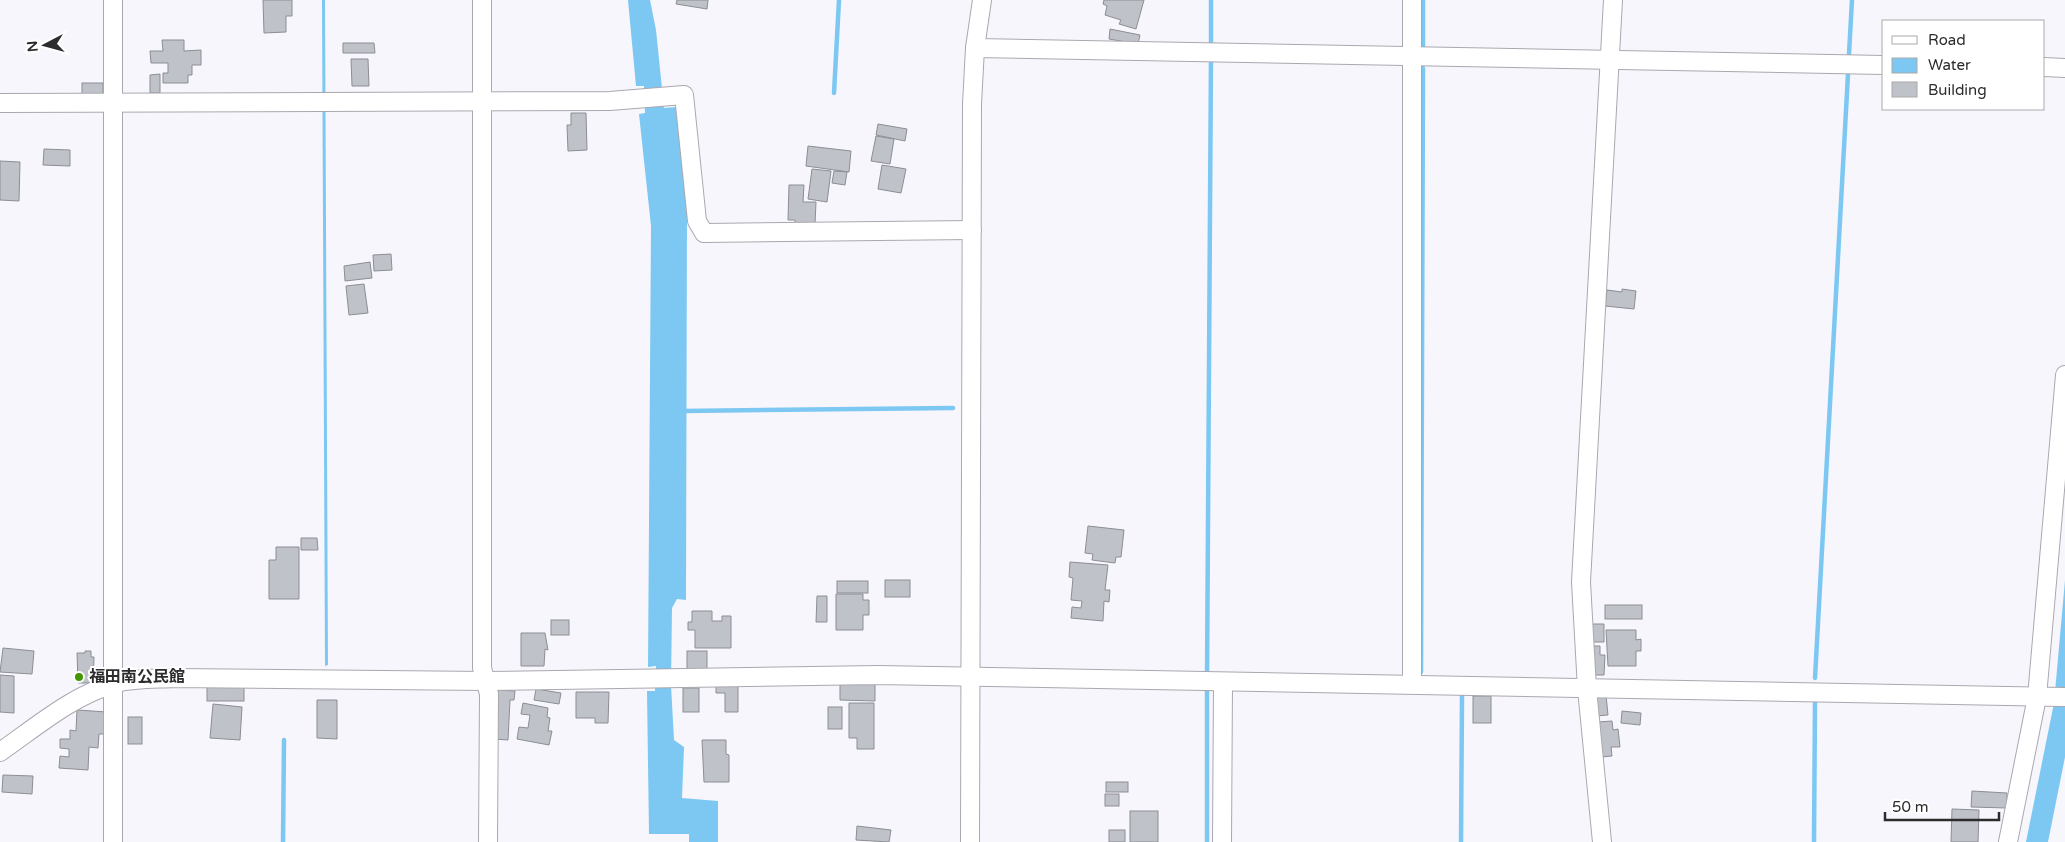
<svg xmlns="http://www.w3.org/2000/svg" width="2065" height="842" font-family="'Varela Round','Noto Sans JP',sans-serif">
<style>
.water{fill:#7cc8f2}
.lines{fill:none;stroke-linecap:round;stroke-linejoin:round}
.stream{stroke:#7cc8f2;stroke-width:4.5}
.building{fill:#bfc2c9;stroke:#8b8e94}
.street-casing{stroke:#aaa8af;stroke-width:20}
.street{stroke:#fff;stroke-width:18}
.poi-dot{fill:#449600;stroke:#fff;stroke-width:2}
.labels{text-anchor:middle;dominant-baseline:central;stroke-width:4;stroke-linejoin:round;paint-order:stroke}
.poi-label{font-size:16px;font-weight:bold;fill:#2c2b2d;stroke:#fff;text-anchor:start}
</style>
<rect width="100%" height="100%" fill="#f8f6fd"/>
<g class="water">
<polygon points="322,0 325,0 328,665 325,666"/>
<polygon points="628,0 650,0 656,30 664,108 676,107 687,213 686,600 677,599 672,608 671,685 674,740 684,747 682,798 718,801 718,842 689,842 689,834 649,834 647,691 655,691 656,666 648,667 651,226 639,114 645,113 644,86 636,86"/>
<polygon points="2065,580 2065,757 2048,842 2026,842 2054,703"/>
</g>
<g class="lines">
<g class="stream">
<polyline points="1423,46 1423,0"/>
<polyline points="1211,48 1211,0"/>
<polyline points="1849,54 1852,0"/>
<polyline points="834,93 839,0"/>
<polyline points="682,411 953,408"/>
<polyline points="1421,672 1423,68"/>
<polyline points="1207,678 1211,56"/>
<polyline points="1815,678 1848,74"/>
<polyline points="283,842 284,740"/>
<polyline points="1207,842 1207,686"/>
<polyline points="1461,842 1462,696"/>
<polyline points="1814,842 1815,702"/>
</g>
</g>
<g class="building">
<polygon points="263,0 292,0 292,16 286,16 286,32 264,33"/>
<polygon points="677,0 708,0 707,9 676,4"/>
<polygon points="1104,0 1144,0 1136,29 1119,24 1121,20 1105,15 1107,6 1103,4"/>
<polygon points="1110,29 1140,35 1138,44 1109,39"/>
<polygon points="162,40 184,40 184,51 201,50 201,65 192,65 192,75 188,75 188,83 163,83 163,73 168,73 168,63 151,63 150,51 163,51"/>
<polygon points="343,43 374,43 375,53 343,53"/>
<polygon points="351,59 368,59 369,86 352,86"/>
<polygon points="160,74 160,93 150,93 150,75"/>
<rect x="82" y="83" width="21" height="12"/>
<polygon points="571,113 586,113 587,150 568,151 567,125 571,125"/>
<polygon points="878,124 907,129 905,141 876,135"/>
<polygon points="876,136 894,139 890,164 871,161"/>
<polygon points="808,146 851,151 849,172 806,166"/>
<polygon points="44,149 70,150 70,166 43,165"/>
<polygon points="0,161 20,162 19,201 0,200"/>
<polygon points="882,165 906,169 901,193 878,189"/>
<polygon points="812,169 831,171 827,202 808,199"/>
<polygon points="834,171 847,172 845,185 832,183"/>
<polygon points="789,185 804,185 803,202 816,202 815,224 795,224 795,220 788,220"/>
<polygon points="391,254 392,270 374,271 373,255"/>
<polygon points="370,262 372,278 345,281 344,266"/>
<polygon points="364,284 368,313 349,315 346,286"/>
<polygon points="1622,289 1636,291 1634,309 1605,306 1607,290 1622,292"/>
<polygon points="1088,526 1124,530 1121,557 1116,557 1115,563 1092,560 1093,554 1085,553"/>
<polygon points="301,538 317,538 318,550 301,550"/>
<polygon points="276,547 299,547 299,599 269,599 269,560 276,560"/>
<polygon points="1070,562 1108,565 1105,590 1110,590 1109,602 1104,601 1103,621 1071,618 1072,607 1081,608 1082,601 1071,600 1073,578 1069,577"/>
<rect x="885" y="580" width="25" height="17"/>
<rect x="837" y="581" width="31" height="12"/>
<polygon points="836,594 863,594 863,600 869,600 869,615 863,615 863,630 836,630"/>
<polygon points="817,596 827,596 827,622 816,622"/>
<rect x="1605" y="605" width="37" height="14"/>
<polygon points="692,611 712,611 712,621 722,621 722,616 731,616 731,648 695,648 695,630 688,630 688,622 692,622"/>
<rect x="551" y="620" width="18" height="15"/>
<polygon points="1591,624 1604,624 1604,642 1590,642"/>
<polygon points="1606,630 1636,630 1636,640 1641,639 1641,651 1636,651 1636,666 1608,666"/>
<polygon points="521,633 545,633 548,650 545,649 544,666 521,666"/>
<polygon points="1591,646 1600,646 1600,655 1605,655 1604,675 1591,675"/>
<polygon points="3,648 34,651 32,674 0,672"/>
<polygon points="85,651 91,651 91,657 94,657 93,683 78,683 77,653 85,653"/>
<rect x="687" y="651" width="20" height="20"/>
<polygon points="0,675 14,676 14,713 0,712"/>
<polygon points="840,684 875,684 875,701 840,700"/>
<polygon points="716,685 738,686 738,712 725,712 725,693 716,693"/>
<rect x="207" y="686" width="37" height="15"/>
<rect x="683" y="688" width="16" height="24"/>
<polygon points="536,689 561,693 559,704 534,700"/>
<polygon points="497,690 515,691 514,700 510,700 508,740 494,739"/>
<polygon points="576,692 609,692 608,723 595,723 595,718 576,718"/>
<polygon points="1606,695 1608,715 1596,716 1594,696"/>
<rect x="1473" y="696" width="18" height="27"/>
<polygon points="317,700 337,700 337,739 317,738"/>
<polygon points="523,703 548,708 547,717 550,718 548,731 552,731 549,745 517,739 519,727 528,728 530,715 521,714"/>
<polygon points="849,703 874,703 874,749 857,749 857,738 849,738"/>
<polygon points="213,704 242,707 240,740 210,738"/>
<rect x="828" y="707" width="14" height="22"/>
<polygon points="77,710 107,712 106,734 99,734 98,748 89,747 88,770 59,768 60,756 69,757 69,749 60,748 60,739 70,739 70,730 76,731"/>
<polygon points="1622,711 1641,713 1640,725 1621,723"/>
<rect x="128" y="717" width="14" height="27"/>
<polygon points="1612,721 1613,730 1618,729 1620,747 1611,747 1612,756 1601,757 1598,722"/>
<polygon points="702,740 726,740 726,754 729,755 729,782 704,782"/>
<polygon points="3,775 33,776 32,794 2,792"/>
<rect x="1106" y="782" width="22" height="10"/>
<polygon points="1972,791 2007,793 2007,808 1971,807"/>
<rect x="1105" y="794" width="14" height="12"/>
<polygon points="1952,809 1979,810 1978,842 1951,842"/>
<rect x="1130" y="811" width="28" height="31"/>
<polygon points="857,826 891,830 889,842 856,840"/>
<rect x="1109" y="830" width="16" height="12"/>
</g>
<g class="lines">
<g class="street-casing">
<g id="street">
<polyline points="113,0 113,842"/>
<polyline points="482,0 482,668 489,694 488,842"/>
<polyline points="975,48 1884,65"/>
<polyline points="2044,67 2065,68"/>
<polyline points="0,103 610,101 684,95 697,221 704,233 972,230"/>
<polyline points="1412,684 1412,0"/>
<path d="M0,752C36,727 73,695 116,683C135,678 155,679 174,678L486,681L878,675L2065,697"/>
<polyline points="970,842 972,104 975,48 982,0"/>
<polyline points="1222,842 1223,683"/>
<polyline points="1602,842 1587,689 1581,582 1613,0"/>
<polyline points="2008,842 2037,697 2065,375"/>
</g>
</g>
<use href="#street" class="street"/>
</g>
<circle class="poi-dot" cx="79" cy="677" r="5"/>
<g class="labels">
<g class="poi-label">
<text x="89" y="677">福田南公民館</text>
</g>
</g>
<rect x="1882" y="20" width="162" height="90" fill="#ffffff" stroke="#abaaab"/>
<rect x="1892" y="36" width="25" height="8" fill="#ffffff" stroke="#abaaab"/>
<text x="1928" y="45" font-size="15" fill="#2c2b2d">Road</text>
<rect x="1892" y="58" width="25" height="15" fill="#7cc8f2" stroke="#abaaab"/>
<text x="1928" y="70" font-size="15" fill="#2c2b2d">Water</text>
<rect x="1892" y="82" width="25" height="15" fill="#bfc2c9" stroke="#abaaab"/>
<text x="1928" y="95" font-size="15" fill="#2c2b2d">Building</text>
<g transform="translate(45 45) rotate(264)" stroke="#ffffff" stroke-width="4" paint-order="stroke">
<path d="M0-4L9 19L0 12L-9 19Z" fill="#2c2b2d"/>
<text y="-8" font-size="14" font-weight="bold" text-anchor="middle" fill="#2c2b2d">N</text>
</g>
<path d="M1885 812v8h114v-8" fill="none" stroke="#2c2b2d" stroke-width="2.5"/>
<text x="1892" y="812" font-size="15" fill="#2c2b2d" stroke="#ffffff" stroke-width="4" paint-order="stroke">50 m</text>
</svg>
